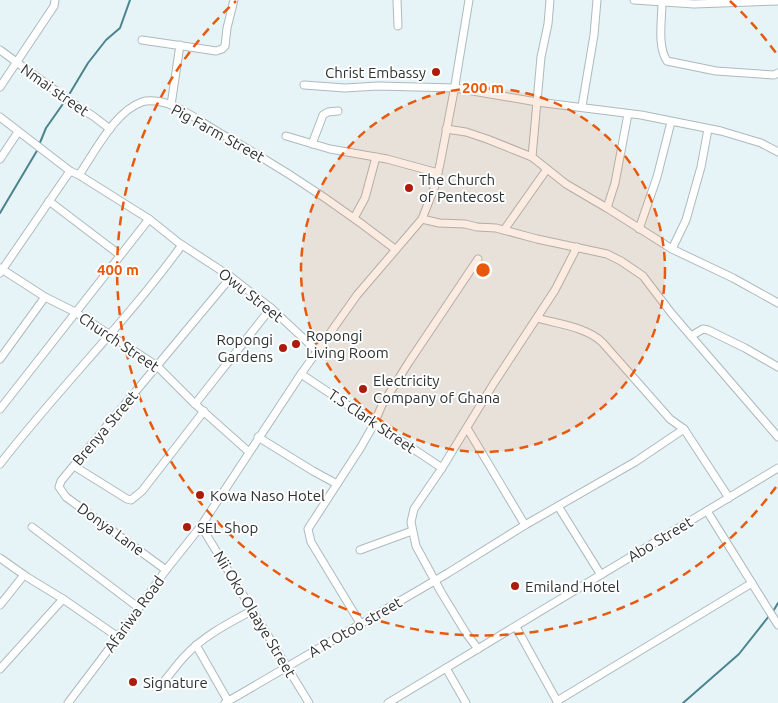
<svg xmlns="http://www.w3.org/2000/svg" width="778" height="703" font-family="Ubuntu,sans-serif">
<style>
.lines{fill:none;stroke-linecap:round;stroke-linejoin:round}
.stream{stroke:#4a848e;stroke-width:2}
.minor-casing{stroke:#adbabd;stroke-width:9}
.minor{stroke:#fff;stroke-width:7}
.ring{fill:none;stroke:#e8590c;stroke-width:2.5;stroke-dasharray:9 6}
.poi-dot{fill:#ac1c0c;stroke:#fefefe;stroke-width:2}
.labels{text-anchor:middle;dominant-baseline:central;stroke-width:4;stroke-linejoin:round;paint-order:stroke}
.poi-label{font-size:15px;fill:#2d3233;stroke:#fefefe;text-anchor:start}
.street-label{font-size:15px;fill:#2d3233;stroke:#fefefe}
.centre{fill:#e8590c;stroke:#fefefe;stroke-width:2.5}
.ring-label{font-size:15px;text-anchor:middle;font-weight:bold;fill:#e8590c;stroke:#fefefe;stroke-width:4;stroke-linejoin:round;paint-order:stroke}
</style>
<rect width="100%" height="100%" fill="#e7f4f7"/>
<g class="lines">
<g class="stream">
<polyline points="70,93 88,63 106,40 120,28 130,0"/>
<polyline points="39,145 46,128 65,101"/>
<polyline points="0,213 38,149"/>
<polyline points="772,613 778,603"/>
<polyline points="683,703 739,654 769,616"/>
</g>
<g class="minor-casing">
<g id="minor">
<polyline points="397,0 398,26"/>
<polyline points="634,0 694,4 778,1"/>
<path d="M662,2C662,20 657,46 667,61L716,71L774,75L778,73"/>
<polyline points="142,40 203,49 216,51 222,49 225,46 227,28 234,0"/>
<polyline points="0,50 71,102 93,116 110,129"/>
<polyline points="304,85 345,88 378,86 455,88 537,102 641,115 721,131 761,143 778,152"/>
<polyline points="0,87 54,6 55,0"/>
<polyline points="171,105 180,45"/>
<polyline points="582,106 594,35 597,0"/>
<polyline points="0,117 70,171 79,175"/>
<polyline points="446,129 466,132 487,139 532,157 566,184 607,208 672,249 733,278 778,303"/>
<polyline points="286,136 330,149 387,159 438,173"/>
<polyline points="312,144 323,115 328,112 338,111"/>
<polyline points="532,157 541,57 548,24 550,0"/>
<polyline points="0,159 18,132"/>
<polyline points="49,201 120,255"/>
<polyline points="607,208 615,183 628,114"/>
<polyline points="354,218 365,198 376,157"/>
<polyline points="422,219 439,223 465,224 477,227 496,228 537,239 607,254 621,261 643,276 672,314 778,437"/>
<polyline points="639,229 657,177 671,122"/>
<polyline points="504,230 547,169"/>
<polyline points="672,249 686,220 701,167 708,129"/>
<polyline points="0,268 45,297 75,312 157,366 195,404 249,452"/>
<polyline points="0,273 70,171"/>
<path d="M537,318C558,324 586,327 602,342L670,419L684,429L729,498"/>
<polyline points="691,336 703,329 708,330 745,348 778,367"/>
<path d="M317,351L271,308L231,277L179,243L149,219L79,175C95,152 115,111 142,102C151,99 163,102 172,105C190,113 207,126 225,136C284,169 341,207 395,249"/>
<polyline points="0,359 45,297"/>
<polyline points="301,374 442,468"/>
<polyline points="195,404 271,308"/>
<polyline points="0,409 149,219"/>
<polyline points="467,428 525,525"/>
<polyline points="258,437 313,471 337,484"/>
<path d="M0,464C58,389 126,322 182,245"/>
<polyline points="74,466 127,499 131,500 142,491 204,411"/>
<polyline points="558,506 601,575"/>
<polyline points="707,511 778,625"/>
<polyline points="201,526 309,703"/>
<polyline points="32,527 139,608"/>
<polyline points="360,550 412,531"/>
<polyline points="0,558 27,577 63,599 118,637"/>
<polyline points="166,570 66,497 59,487 61,481 231,277"/>
<polyline points="0,605 24,575"/>
<polyline points="360,623 311,542 308,529 361,447 374,424 382,405 409,362 478,259"/>
<polyline points="516,627 558,703"/>
<polyline points="196,645 228,701"/>
<polyline points="478,649 466,633 441,592 416,546 411,522 414,509 442,468 494,383 555,290 577,247"/>
<polyline points="446,668 466,703"/>
<polyline points="0,669 63,599"/>
<path d="M165,680C172,672 178,663 185,656C203,636 229,623 253,610"/>
<polyline points="557,701 752,583"/>
<polyline points="68,703 118,637 166,570 201,526 301,374 357,295 422,219 435,186 440,164 454,91 469,0"/>
<polyline points="225,703 448,573 525,525 635,462 684,429"/>
<polyline points="388,703 778,468"/>
</g>
</g>
<use href="#minor" class="minor"/>
</g>
<circle cx="483" cy="270" r="182" fill="#e8590c" fill-opacity=".12"/>
<g class="ring">
<circle cx="483" cy="270" r="182"/>
<path d="M776 487A365 365 0 1 1 236 1M730 1A365 365 0 0 1 776 53"/>
</g>
<g class="poi-dot">
<circle cx="436" cy="72" r="5"/>
<circle cx="409" cy="188" r="5"/>
<circle cx="296" cy="344" r="5"/>
<circle cx="283" cy="348" r="5"/>
<circle cx="363" cy="389" r="5"/>
<circle cx="200" cy="495" r="5"/>
<circle cx="187" cy="527" r="5"/>
<circle cx="515" cy="586" r="5"/>
<circle cx="133" cy="682" r="5"/>
</g>
<g class="labels">
<g class="poi-label">
<text x="426" y="72" text-anchor="end">Christ Embassy</text>
<text x="419" y="179">The Church<tspan x="419" dy="17">of Pentecost</tspan></text>
<text x="306" y="335">Ropongi<tspan x="306" dy="17">Living Room</tspan></text>
<text x="273" y="339" text-anchor="end">Ropongi<tspan x="273" dy="17">Gardens</tspan></text>
<text x="373" y="380">Electricity<tspan x="373" dy="17">Company of Ghana</tspan></text>
<text x="210" y="495">Kowa Naso Hotel</text>
<text x="197" y="527">SEL Shop</text>
<text x="525" y="586">Emiland Hotel</text>
<text x="143" y="682">Signature</text>
</g>
<g class="street-label">
<text transform="translate(55 90) rotate(35)">Nmai street</text>
<text transform="translate(218 133) rotate(29)">Pig Farm Street</text>
<text transform="translate(251 295) rotate(38)">Owu Street</text>
<text transform="translate(119 342) rotate(34)">Church Street</text>
<text transform="translate(372 421) rotate(34)">T.S Clark Street</text>
<text transform="translate(105 428) rotate(-50)">Brenya Street</text>
<text transform="translate(111 529) rotate(36)">Donya Lane</text>
<text transform="translate(660 539) rotate(-31)">Abo Street</text>
<text transform="translate(134 614) rotate(-54)">Afariwa Road</text>
<text transform="translate(255 614) rotate(59)">Nii Oko Olaaye Street</text>
<text transform="translate(355 627) rotate(-30)">A R Otoo street</text>
</g>
</g>
<circle cx="483" cy="270" r="8" class="centre"/>
<g class="ring-label">
<text x="483" y="93">200 m</text>
<text x="118" y="275">400 m</text>
</g>
</svg>
